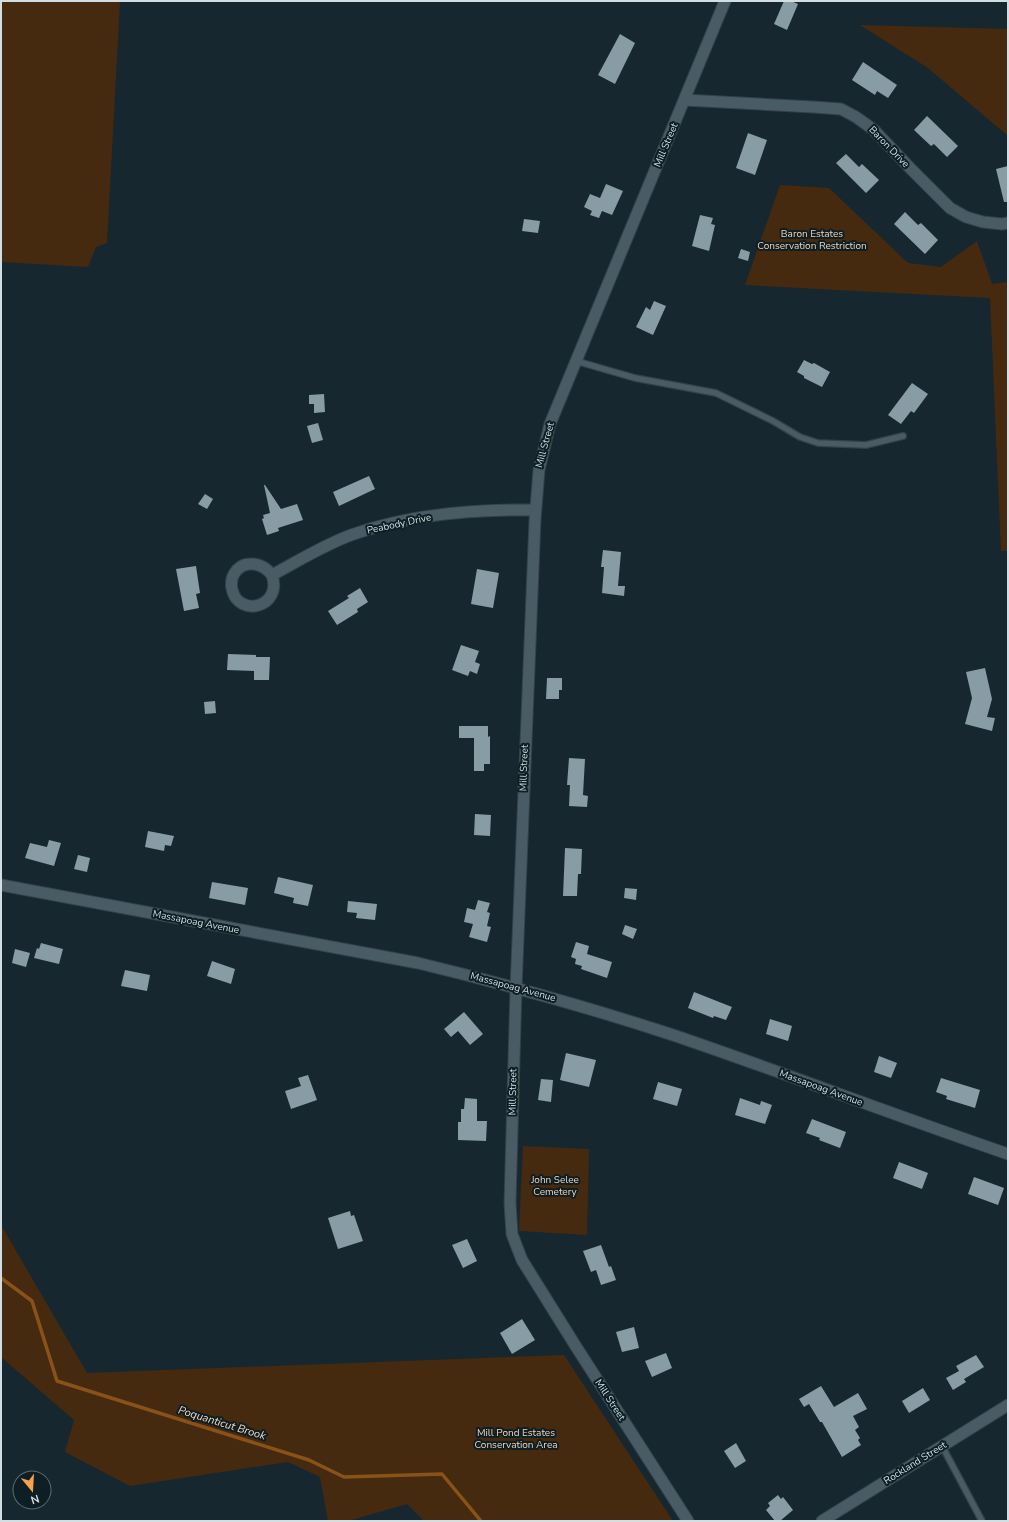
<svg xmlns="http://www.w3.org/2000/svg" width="1009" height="1522" font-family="'Nunito Sans',sans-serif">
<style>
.green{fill:#462a0f}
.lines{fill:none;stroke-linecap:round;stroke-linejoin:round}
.stream{stroke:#895219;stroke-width:3.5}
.building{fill:#889ca6}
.service-casing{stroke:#344148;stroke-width:8}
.minor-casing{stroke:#344148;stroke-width:13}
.tertiary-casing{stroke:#344148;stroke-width:13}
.secondary-casing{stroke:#344148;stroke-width:13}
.service{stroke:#495b64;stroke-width:5.5}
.minor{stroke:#495b64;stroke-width:11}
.tertiary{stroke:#495b64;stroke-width:11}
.secondary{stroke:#495b64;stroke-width:11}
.labels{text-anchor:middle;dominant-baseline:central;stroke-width:4;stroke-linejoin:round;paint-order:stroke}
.street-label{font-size:10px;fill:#d3dee3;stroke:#0d1e25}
.park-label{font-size:10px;fill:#f5d4b8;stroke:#0d1e25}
.water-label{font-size:11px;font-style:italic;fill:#fbdabe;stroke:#0d1e25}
</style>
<rect width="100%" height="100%" fill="#17272f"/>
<g class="green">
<polygon points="1,1 120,1 107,243 96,247 88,267 1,262"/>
<polygon points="860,25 1008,29 1008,136 928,68"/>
<polygon points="780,185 829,188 908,263 941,267 977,241 992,284 1008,282 1008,551 1001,551 990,298 745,285"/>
<polygon points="523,1146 589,1149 587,1235 519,1231"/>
<polygon points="1,1225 87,1373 564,1355 673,1521 424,1521 407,1504 348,1521 328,1521 320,1477 288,1462 130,1486 65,1452 74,1420 1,1357"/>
</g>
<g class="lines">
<polyline class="stream" points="1,1278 32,1301 57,1381 309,1460 344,1477 442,1474 481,1521"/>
</g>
<g class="building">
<polygon points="784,1 791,1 798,4 787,30 774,24"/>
<polygon points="620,34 635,43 615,84 598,75"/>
<polygon points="863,62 897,85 888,98 877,91 875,95 852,80"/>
<polygon points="927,116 958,146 947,157 934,144 931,146 914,130"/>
<polygon points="748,133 767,140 755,175 736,168"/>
<polygon points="846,154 859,167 862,164 879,180 866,193 836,163"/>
<polygon points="1008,166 1008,202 1004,202 996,169"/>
<polygon points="606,184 623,191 612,215 602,211 599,218 590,215 592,211 584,207 590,194 600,198"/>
<polygon points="905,212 918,225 921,223 938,240 925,254 894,224"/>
<polygon points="700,215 713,218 711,224 715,225 709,251 692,246"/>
<polygon points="524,219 540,221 538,233 522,231"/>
<polygon points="741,249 750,252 748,261 738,258"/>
<polygon points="654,301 666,306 653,335 636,327 646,307 650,310"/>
<polygon points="804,360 812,364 814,363 830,372 822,387 804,378 804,376 797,372"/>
<polygon points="912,383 928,394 914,413 911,411 901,424 888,415"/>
<polygon points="324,394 325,412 314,413 314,404 309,404 309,395"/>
<polygon points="318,423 323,440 312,443 307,426"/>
<polygon points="369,476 375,489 339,506 333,492"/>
<polygon points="264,485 265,485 281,509 297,504 303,520 278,528 279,531 267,535 262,519 264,518 263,515 270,513"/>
<polygon points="205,494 213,499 207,509 198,504"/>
<polygon points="603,550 621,552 618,586 625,586 624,596 602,593 604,567 601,567"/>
<polygon points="196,566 200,593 196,594 199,608 184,611 176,569"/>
<polygon points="477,569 499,573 493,608 471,604"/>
<polygon points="360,588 368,602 357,609 358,612 337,625 328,611 349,598 347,596"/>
<polygon points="461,645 479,651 475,662 480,664 477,674 470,671 468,676 452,670"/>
<polygon points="228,654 256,655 256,657 270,657 269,680 254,680 254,671 227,670"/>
<polygon points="985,668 992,699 987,717 995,718 992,731 965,724 972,698 966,672"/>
<polygon points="547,678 562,678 562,690 559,690 559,699 546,699"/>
<polygon points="215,701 216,713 205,714 204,702"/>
<polygon points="459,726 488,726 488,737 490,736 490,764 484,764 484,771 474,771 474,738 459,738"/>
<polygon points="569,758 585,759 583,795 588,796 587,807 569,806 570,785 567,785"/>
<polygon points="475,814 491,815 490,836 474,835"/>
<polygon points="148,831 174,836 171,846 165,845 164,851 145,847"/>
<polygon points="49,840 61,843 54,866 25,858 30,843 47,847"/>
<polygon points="565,848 582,849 581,874 578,874 577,896 563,896"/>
<polygon points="78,855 90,858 87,872 74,869"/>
<polygon points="278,877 313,885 308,906 293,903 294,898 274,893"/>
<polygon points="212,882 248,888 245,905 209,898"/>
<polygon points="625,888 637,889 636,900 624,898"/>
<polygon points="478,900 490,903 487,912 490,913 487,926 491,927 487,942 469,937 473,924 464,922 467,908 475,910"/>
<polygon points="348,901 377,904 375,920 356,918 357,913 347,912"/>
<polygon points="625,925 637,929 633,939 622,934"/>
<polygon points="576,942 589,946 587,954 612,962 607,978 581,969 582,966 575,964 576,959 571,957"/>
<polygon points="41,943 63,949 59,964 34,958 37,948 39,949"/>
<polygon points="15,949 30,953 26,967 12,963"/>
<polygon points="212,961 235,969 231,984 207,976"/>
<polygon points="125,970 150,975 147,991 121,986"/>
<polygon points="694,992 732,1007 726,1020 714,1016 713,1018 688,1008"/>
<polygon points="464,1012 483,1034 470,1045 458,1031 451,1037 444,1029"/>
<polygon points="770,1019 792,1026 788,1041 766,1034"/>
<polygon points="566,1053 596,1060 589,1087 560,1080"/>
<polygon points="879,1056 897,1063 891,1078 874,1072"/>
<polygon points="308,1075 317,1100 291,1109 285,1091 301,1086 298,1078"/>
<polygon points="941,1078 980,1090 975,1108 946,1099 947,1096 936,1092"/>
<polygon points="541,1079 553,1080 551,1102 538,1100"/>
<polygon points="658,1082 682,1089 677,1106 653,1099"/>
<polygon points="465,1098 477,1099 477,1121 487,1121 486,1141 458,1140 458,1122 461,1122 461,1109 464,1109"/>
<polygon points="740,1098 760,1105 761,1101 772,1105 765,1124 735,1115"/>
<polygon points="812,1119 846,1132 840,1148 819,1140 820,1138 806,1133"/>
<polygon points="899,1162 928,1173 922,1189 893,1178"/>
<polygon points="974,1177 1004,1188 998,1205 968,1194"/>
<polygon points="350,1211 351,1216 354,1215 363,1241 338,1249 328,1218"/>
<polygon points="467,1239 477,1261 463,1268 452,1245"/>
<polygon points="601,1245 609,1267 611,1266 616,1280 601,1285 596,1270 591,1272 583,1251"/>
<polygon points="522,1319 535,1340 512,1354 500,1333"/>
<polygon points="634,1327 639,1348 622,1352 616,1332"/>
<polygon points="666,1353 672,1368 652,1377 645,1361"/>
<polygon points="976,1355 984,1367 964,1379 966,1382 953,1390 946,1378 959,1371 956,1366"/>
<polygon points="821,1386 834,1407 858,1393 867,1409 853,1416 859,1427 855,1430 860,1438 858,1440 861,1445 842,1457 822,1422 820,1422 809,1404 804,1407 799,1399"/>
<polygon points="923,1388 930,1400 909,1413 902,1401"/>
<polygon points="736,1443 746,1461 735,1468 724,1451"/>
<polygon points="778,1495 781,1499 783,1497 793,1510 780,1521 775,1521 766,1510 770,1506 768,1503"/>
</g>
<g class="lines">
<g class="service-casing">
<g id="service">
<polyline points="576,361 635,378 716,393 773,421 800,437 818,443 866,445 903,436"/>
<polyline points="942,1446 982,1521"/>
</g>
</g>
<g class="minor-casing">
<g id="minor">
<polyline points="685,100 813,107 841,109 856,117 874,130 911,169 950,208 966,217 983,222 1002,224 1008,223"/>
<path d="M272,575C262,562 243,559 234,574C231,579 231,584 232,589C238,618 283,608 272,575C298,561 324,545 351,535C410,514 473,509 535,510"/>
<polyline points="688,1521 575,1345 522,1260 512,1234 510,1203 516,988 535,520 539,470 550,424 725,1"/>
</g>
</g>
<g class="tertiary-casing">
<polyline id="tertiary" points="822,1521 1008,1405"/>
</g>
<g class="secondary-casing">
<path id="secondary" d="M1,885L418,963C505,984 591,1008 676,1036C787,1074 897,1116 1008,1154"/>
</g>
<use href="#service" class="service"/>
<use href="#minor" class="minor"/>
<use href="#tertiary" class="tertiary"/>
<use href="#secondary" class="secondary"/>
</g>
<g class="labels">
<g class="street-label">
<text transform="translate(666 145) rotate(-67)">Mill Street</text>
<text transform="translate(889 147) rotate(46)">Baron Drive</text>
<text transform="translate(545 445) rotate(-75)">Mill Street</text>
<text transform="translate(399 524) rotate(-12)">Peabody Drive</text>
<text transform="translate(524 768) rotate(-88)">Mill Street</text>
<text transform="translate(196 922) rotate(11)">Massapoag Avenue</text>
<text transform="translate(513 987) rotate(15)">Massapoag Avenue</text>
<text transform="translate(821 1088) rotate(20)">Massapoag Avenue</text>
<text transform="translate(513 1092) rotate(-89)">Mill Street</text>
<text transform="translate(610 1400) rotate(57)">Mill Street</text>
<text transform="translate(915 1463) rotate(-32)">Rockland Street</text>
</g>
<g class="park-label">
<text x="812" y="234">Baron Estates<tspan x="812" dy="12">Conservation Restriction</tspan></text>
<text x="555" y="1180">John Selee<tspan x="555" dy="12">Cemetery</tspan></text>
<text x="516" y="1433">Mill Pond Estates<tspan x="516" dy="12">Conservation Area</tspan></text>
</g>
<g class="water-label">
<text transform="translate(222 1423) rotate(17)">Poquanticut Brook</text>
</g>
</g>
<rect width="1009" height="1522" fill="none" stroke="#d3dee3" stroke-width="4"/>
<g transform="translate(32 1490) rotate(162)"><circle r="19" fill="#0d1e25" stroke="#5c6b71"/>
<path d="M0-3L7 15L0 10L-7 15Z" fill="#f8a04b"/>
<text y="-6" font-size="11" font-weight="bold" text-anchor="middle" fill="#d3dee3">N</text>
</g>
</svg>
